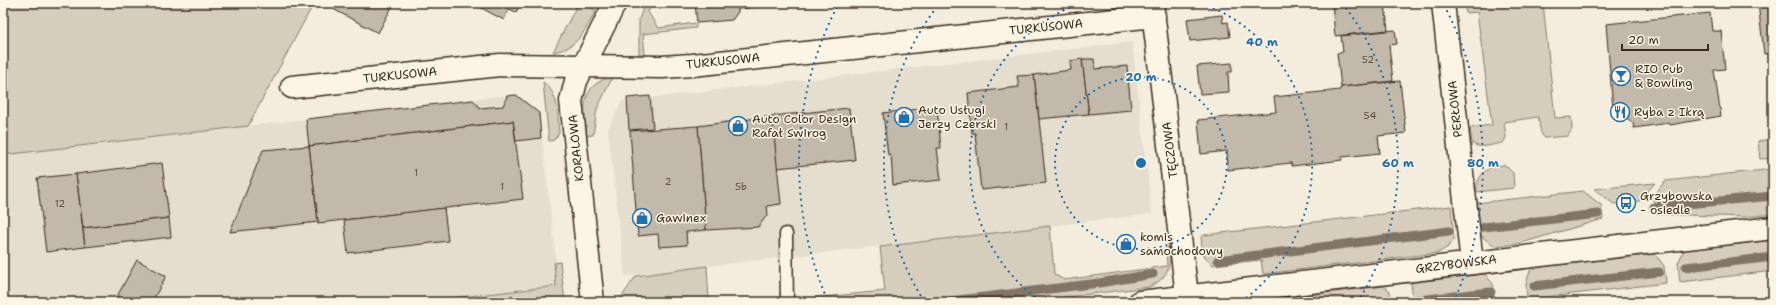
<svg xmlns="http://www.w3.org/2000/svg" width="1776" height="305" font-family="'Shantell Sans',sans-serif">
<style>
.built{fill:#e5ddce}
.green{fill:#d6cdbd;stroke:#887c6e}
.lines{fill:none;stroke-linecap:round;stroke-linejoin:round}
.stream{stroke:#817466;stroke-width:9}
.building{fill:#c3b9aa;stroke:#3b2a1e}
.lane-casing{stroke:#3b2a1e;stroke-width:15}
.street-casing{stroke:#3b2a1e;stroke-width:25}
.secondary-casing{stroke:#3b2a1e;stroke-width:25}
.lane{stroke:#fcf5e5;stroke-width:12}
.street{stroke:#fcf5e5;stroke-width:22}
.secondary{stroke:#fcf5e5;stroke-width:22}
.ring{fill:none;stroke:#1f6fb2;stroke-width:2;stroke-dasharray:2 4}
.labels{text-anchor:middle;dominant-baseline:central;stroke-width:3;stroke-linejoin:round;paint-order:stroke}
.number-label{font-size:10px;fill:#5d4e41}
.street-label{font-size:12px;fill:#3b2a1e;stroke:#fcf5e5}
.poi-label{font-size:12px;fill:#3b2a1e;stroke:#fcf5e5;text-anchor:start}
.centre{fill:#1f6fb2;stroke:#fcf5e5;stroke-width:2}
.ring-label{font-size:12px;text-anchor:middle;font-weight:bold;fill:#1f6fb2;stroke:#fcf5e5;stroke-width:3;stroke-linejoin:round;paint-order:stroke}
</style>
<rect width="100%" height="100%" fill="#f4eddd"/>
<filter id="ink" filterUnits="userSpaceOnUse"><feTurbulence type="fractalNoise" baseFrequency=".025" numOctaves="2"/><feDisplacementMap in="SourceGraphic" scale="8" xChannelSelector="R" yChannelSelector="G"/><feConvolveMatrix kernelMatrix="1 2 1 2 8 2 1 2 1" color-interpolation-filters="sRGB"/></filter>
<g filter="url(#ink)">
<g class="built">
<polygon points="1132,42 1152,214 625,276 608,129 622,101"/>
<polygon points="516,94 539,112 559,285 417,302 3,302 3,155"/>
</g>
<g class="green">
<polygon points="3,3 314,3 248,126 3,155"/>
<path d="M578,3L596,10C586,30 577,49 553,52Z"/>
<polygon points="645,3 652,3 648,12 658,28 696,23 696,28 643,34 645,54 639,54 639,19"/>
<path d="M1464,3H1543L1555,118L1571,117L1572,129L1568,136L1545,138C1539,134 1540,124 1538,117L1504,122L1506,138L1503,143C1494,144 1478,150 1472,143L1470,128L1492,125L1477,12L1466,13Z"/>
<path d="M607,78H612L597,109L593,135L587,136C584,111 579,89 607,78Z"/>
<path d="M543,82C559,93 558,116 559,133L554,140L549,141Z"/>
<polygon points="1773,139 1773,158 1760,159 1758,141"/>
<path d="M1505,165L1513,173L1514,188L1476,192C1478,173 1487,166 1505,165Z"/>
<polygon points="1773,169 1773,214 1746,217 1655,214 1653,197 1665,181"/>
<polygon points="1655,183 1639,201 1614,204 1594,189"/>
<polygon points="1583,191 1601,205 1603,219 1518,244 1495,246 1481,236 1477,203"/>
<path d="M1451,206L1454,240L1448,247L1438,253L1263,274L1261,260L1213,265C1202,258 1202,248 1201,237L1204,235Z"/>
<path d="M1050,226L1054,274L1064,280L1167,266L1166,248L1169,247C1172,267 1167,279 1149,287L1025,302H801V299L885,291L880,247Z"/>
<polygon points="1773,240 1773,271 1680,282 1678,263 1684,250"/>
<polygon points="1655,254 1664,266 1666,283 1530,299 1527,296 1526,284 1531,268"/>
<polygon points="560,262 565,302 417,302 556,286 554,263"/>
<polygon points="707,266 709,302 618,302 636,276"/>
<polygon points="1484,273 1493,284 1494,296 1489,302 1413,302 1411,282"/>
<polygon points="1384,286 1390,291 1391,302 1263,302 1266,300"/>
</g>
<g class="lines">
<g class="stream">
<polyline points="1654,207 1773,196"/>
<polyline points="1484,227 1598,214"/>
<polyline points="1218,260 1449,231"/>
<polyline points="1686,267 1773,257"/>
<polyline points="1534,286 1659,272"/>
<polyline points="1418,300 1491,292"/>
<polyline points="942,302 1099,283 1153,274"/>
</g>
</g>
<g class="building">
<polygon points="336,3 394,3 378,33 333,9"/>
<polygon points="472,3 521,3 516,12 509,9 504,20"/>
<polygon points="695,3 791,3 738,9 738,12 732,20 697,23"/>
<polygon points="1332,3 1385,3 1388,30 1335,36"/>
<polygon points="1758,3 1773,3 1773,53 1764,54"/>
<polygon points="1710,13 1712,31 1721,31 1725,69 1714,70 1721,116 1670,125 1669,123 1634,128 1633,123 1616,109 1613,109 1606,24"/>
<polygon points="1222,15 1223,23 1228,22 1230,37 1190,41 1187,19"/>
<polygon points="1395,30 1397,44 1389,45 1393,81 1341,87 1337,53 1343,52 1341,36"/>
<polygon points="1082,59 1089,114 1039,119 1034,75 1071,70 1070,61"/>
<polygon points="1082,59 1094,59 1095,69 1127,66 1131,110 1089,114"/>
<polygon points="1232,63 1232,72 1228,72 1229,92 1200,94 1197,66"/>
<polygon points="1034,75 1046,183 981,190 975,133 972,133 968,93 1019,87 1017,76"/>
<polygon points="1400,81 1406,133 1378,136 1380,153 1342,157 1342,160 1292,166 1291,163 1228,170 1227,151 1201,154 1198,120 1276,112 1274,97 1340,90 1341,87"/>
<polygon points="516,95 539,113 541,138 516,141 513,121 309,146 306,119 473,100 480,108 503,106 507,96"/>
<polygon points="650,96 653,128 629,130 627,98"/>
<polygon points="937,107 941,148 937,148 941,180 893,185 891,154 888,155 883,113"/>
<polygon points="849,108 855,160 777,168 772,116"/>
<polygon points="772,116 781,204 767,206 768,214 758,227 706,230 698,126"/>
<polygon points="513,121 523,199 318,223 309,146"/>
<polygon points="698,126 706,230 686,232 687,245 659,247 658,234 638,236 630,131"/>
<polygon points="309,146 318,222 230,232 263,150"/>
<polygon points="162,163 169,218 83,228 76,174"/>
<polygon points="76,174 85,247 46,252 37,178"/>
<polygon points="444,208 448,241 348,253 344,220"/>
<polygon points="169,218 171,237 85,247 83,228"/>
<polygon points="137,260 166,276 152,302 114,302"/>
</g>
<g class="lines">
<g class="lane-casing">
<polyline id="lane" points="786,234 787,302"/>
</g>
<g class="street-casing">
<g id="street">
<polyline points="1152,3 1187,296"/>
<polyline points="1443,3 1472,263"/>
<polyline points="292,87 500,65 662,67 692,65 1154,16"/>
<polyline points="593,302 571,101 576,81 615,3"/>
</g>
</g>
<g class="secondary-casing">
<polyline id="secondary" points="1140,302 1773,228"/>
</g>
<use href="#lane" class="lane"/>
<use href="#street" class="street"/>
<use href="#secondary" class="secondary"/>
</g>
</g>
<g class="ring">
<circle cx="1141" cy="163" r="86"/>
<path d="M1040 301A171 171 0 0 1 1080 3M1202 3A171 171 0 0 1 1242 301"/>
<path d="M924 301A257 257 0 0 1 940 3M1342 3A257 257 0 0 1 1358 301"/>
<path d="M827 299A342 342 0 0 1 838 5M1444 5A342 342 0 0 1 1455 299"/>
</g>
<defs>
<g id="bar-ring" transform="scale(1)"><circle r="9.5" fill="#fcf5e5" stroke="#1f6fb2" stroke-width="1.5"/><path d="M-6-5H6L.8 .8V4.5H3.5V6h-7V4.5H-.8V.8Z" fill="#1f6fb2"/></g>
<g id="restaurant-ring" transform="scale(1)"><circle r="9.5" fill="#fcf5e5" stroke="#1f6fb2" stroke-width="1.5"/><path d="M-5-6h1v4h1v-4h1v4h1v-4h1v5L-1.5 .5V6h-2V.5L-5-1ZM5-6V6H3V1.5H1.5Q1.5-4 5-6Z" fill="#1f6fb2"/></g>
<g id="shop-ring" transform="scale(1)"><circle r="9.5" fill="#fcf5e5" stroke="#1f6fb2" stroke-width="1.5"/><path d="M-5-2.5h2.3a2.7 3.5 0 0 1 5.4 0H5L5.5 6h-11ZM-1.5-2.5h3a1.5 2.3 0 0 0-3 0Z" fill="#1f6fb2"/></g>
<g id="bus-ring" transform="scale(1)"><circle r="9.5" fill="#fcf5e5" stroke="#1f6fb2" stroke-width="1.5"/><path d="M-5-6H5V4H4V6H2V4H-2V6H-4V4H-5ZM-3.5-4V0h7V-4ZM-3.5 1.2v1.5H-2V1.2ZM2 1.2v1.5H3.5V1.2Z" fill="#1f6fb2"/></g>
</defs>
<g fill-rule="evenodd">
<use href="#bar-ring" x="1621" y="76"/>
<use href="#restaurant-ring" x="1620" y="112"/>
<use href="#shop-ring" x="904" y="117"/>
<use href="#shop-ring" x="738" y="126"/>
<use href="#bus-ring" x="1626" y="203"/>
<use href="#shop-ring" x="642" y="218"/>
<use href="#shop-ring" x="1126" y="244"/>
</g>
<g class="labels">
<g class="number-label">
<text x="1368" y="59">52</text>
<text x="1370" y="115">54</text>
<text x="1006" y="126">1</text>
<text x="416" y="172">1</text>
<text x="668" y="181">2</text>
<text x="502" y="186">1</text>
<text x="741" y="186">5b</text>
<text x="60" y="203">12</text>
</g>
<g class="street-label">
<text transform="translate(1046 27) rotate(-6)">TURKUSOWA</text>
<text transform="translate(723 61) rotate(-6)">TURKUSOWA</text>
<text transform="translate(400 75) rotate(-6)">TURKUSOWA</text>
<text transform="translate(1455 109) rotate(-96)">PERŁOWA</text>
<text transform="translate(576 148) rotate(-96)">KORALOWA</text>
<text transform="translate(1170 150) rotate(-97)">TĘCZOWA</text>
<text transform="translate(1456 264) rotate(-7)">GRZYBOWSKA</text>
</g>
<g class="poi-label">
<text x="1635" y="69">RIO Pub<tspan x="1635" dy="14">&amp; Bowling</tspan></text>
<text x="918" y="110">Auto Usługi<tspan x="918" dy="14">Jerzy Czerski</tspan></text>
<text x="1634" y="112">Ryba z Ikrą</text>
<text x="752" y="119">Auto Color Design<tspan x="752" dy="14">Rafał Swirog</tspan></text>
<text x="1640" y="196">Grzybowska<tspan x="1640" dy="14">- osiedle</tspan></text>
<text x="656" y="218">Gawinex</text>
<text x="1140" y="237">komis<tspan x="1140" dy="14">samochodowy</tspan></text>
</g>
</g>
<circle cx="1141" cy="163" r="6" class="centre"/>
<g class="ring-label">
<text x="1262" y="46">40 m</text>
<text x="1141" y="81">20 m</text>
<text x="1398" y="167">60 m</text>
<text x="1483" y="167">80 m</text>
</g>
<rect width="1776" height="305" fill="none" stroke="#fcf5e5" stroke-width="16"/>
<rect x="8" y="8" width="1760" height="289" fill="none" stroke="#3b2a1e" stroke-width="1.5" filter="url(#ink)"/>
<path d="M1622 44v6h86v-6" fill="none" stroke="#3b2a1e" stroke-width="2"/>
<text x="1628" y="44" font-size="12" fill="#3b2a1e" stroke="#fcf5e5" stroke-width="3" paint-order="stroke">20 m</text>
</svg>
